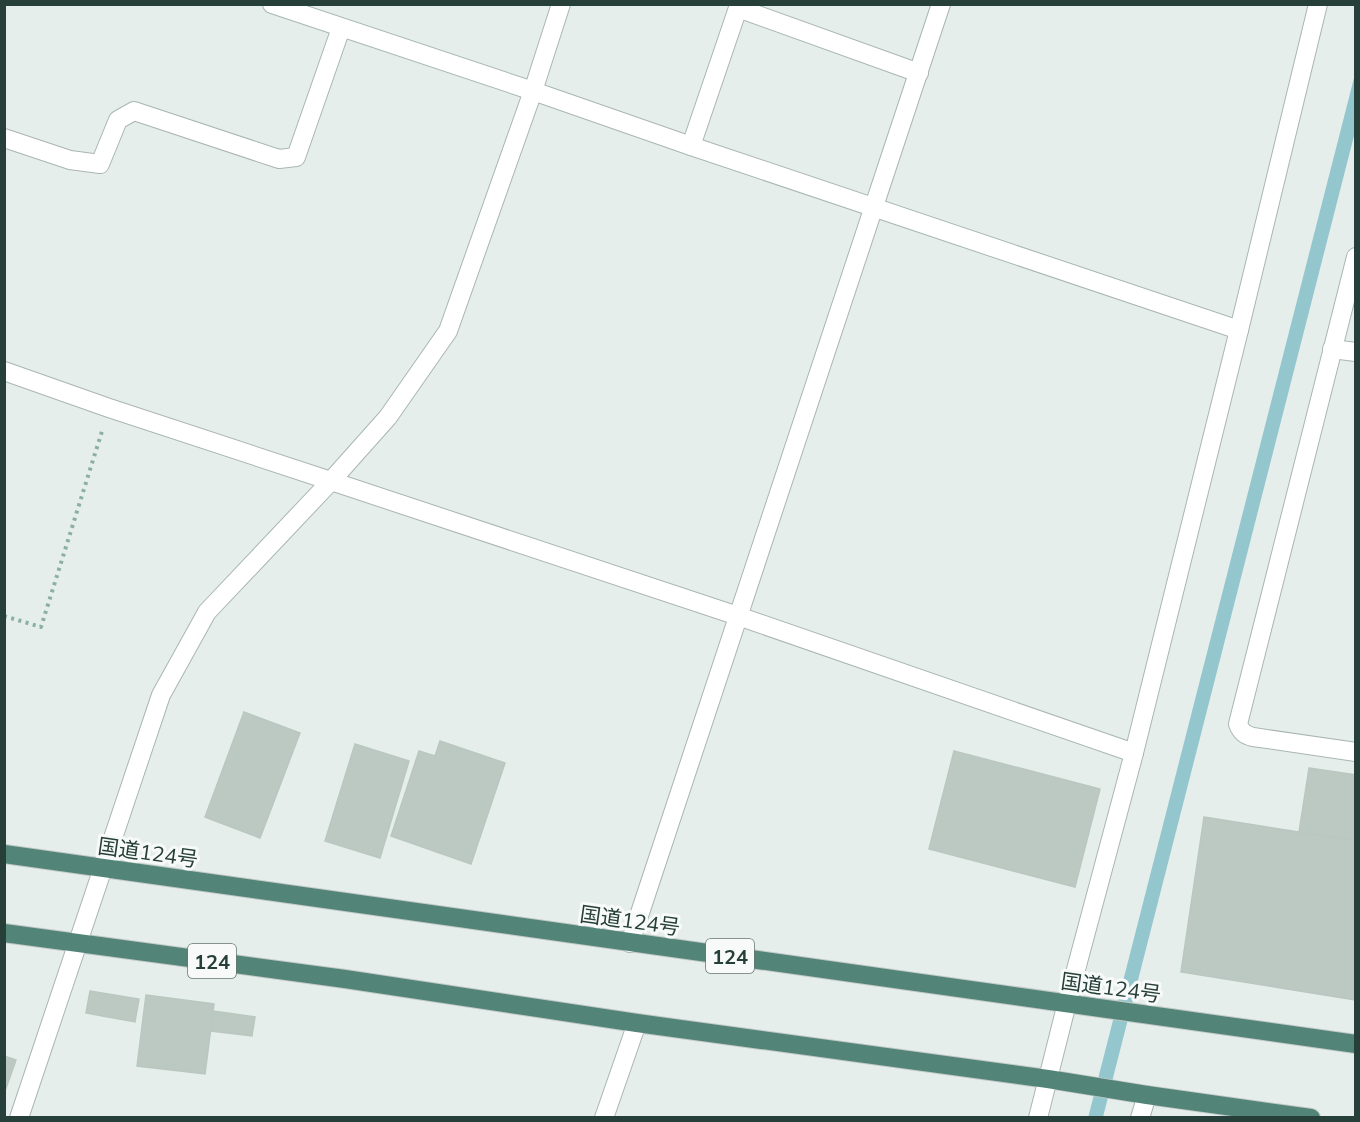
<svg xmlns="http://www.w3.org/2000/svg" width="1360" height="1122" font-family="Mulish,'Noto Sans JP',sans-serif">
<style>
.water{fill:#94c6ce}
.building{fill:#bcc9c3;stroke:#b9c7c1;stroke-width:1.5}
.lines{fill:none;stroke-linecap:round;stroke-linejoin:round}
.minor-casing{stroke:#a9b6b2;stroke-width:20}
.tertiary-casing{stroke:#a9b6b2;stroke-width:20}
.trunk-casing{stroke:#c2c9c7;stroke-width:20}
.path{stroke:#8aafa3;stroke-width:4;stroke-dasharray:3 4.5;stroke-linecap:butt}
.minor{stroke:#fff;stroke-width:18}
.tertiary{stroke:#fff;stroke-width:18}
.trunk{stroke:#528478;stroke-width:18}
.labels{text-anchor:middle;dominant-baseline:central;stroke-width:6;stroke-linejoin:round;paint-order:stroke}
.shield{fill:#f7faf9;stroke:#657772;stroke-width:1.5}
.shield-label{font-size:20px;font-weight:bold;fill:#263f38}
.street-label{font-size:21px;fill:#263f38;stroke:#f7faf9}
</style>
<rect width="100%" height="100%" fill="#e6eeeb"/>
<polygon class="water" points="1355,74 1355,132 1103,1117 1088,1118"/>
<g class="building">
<polygon points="244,712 300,733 260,838 205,817"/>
<polygon points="440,741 505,763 471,864 391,836 419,751 435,756"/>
<polygon points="355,744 409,761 380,858 325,841"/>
<polygon points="954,751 1100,789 1075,887 929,849"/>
<polygon points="1309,768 1356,775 1356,840 1299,832"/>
<polygon points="1204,817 1356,841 1356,1000 1181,972"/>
<polygon points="90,991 139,999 135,1022 86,1013"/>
<polygon points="146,995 214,1004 205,1074 137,1066"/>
<polygon points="213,1011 255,1017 252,1036 211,1031"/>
<polygon points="4,1056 16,1060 4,1094"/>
</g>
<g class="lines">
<g class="minor-casing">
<g id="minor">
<polyline points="4,138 70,160 100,164 118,120 134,111 279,159 296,157 341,28"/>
<polyline points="691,146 738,8 919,73"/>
<polyline points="331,481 738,616 1134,753"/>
<polyline points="1038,1118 1067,1003"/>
<polyline points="1140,1118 1147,1095"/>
</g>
</g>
<g class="tertiary-casing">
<g id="tertiary">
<polyline points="272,4 533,91 691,146 1239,330"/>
<path d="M1356,257L1238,724C1241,732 1245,735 1253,737L1356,752"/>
<polyline points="1332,349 1356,352"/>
<polyline points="4,371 109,408 331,481"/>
<polyline points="630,943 941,4"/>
<polyline points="1067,1003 1134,753 1239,330 1318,4"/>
<polyline points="19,1118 161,695 207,612 331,481 388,417 448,331 533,91 561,4"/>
<polyline points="604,1118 637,1023"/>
</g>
</g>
<g class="trunk-casing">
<g id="trunk">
<polyline points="4,854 1356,1044"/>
<polyline points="4,933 345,979 637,1023 1048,1079 1147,1095 1311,1118"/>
</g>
</g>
<polyline class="path" points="4,616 41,627 103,428"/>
<use href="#minor" class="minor"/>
<use href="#tertiary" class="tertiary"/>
<use href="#trunk" class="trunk"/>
</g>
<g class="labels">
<g class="shield">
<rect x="706" y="939" width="48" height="34" rx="4.5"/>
<rect x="188" y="944" width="48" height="34" rx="4.5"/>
</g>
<g class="shield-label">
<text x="730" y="956">124</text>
<text x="212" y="961">124</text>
</g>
<g class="street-label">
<text transform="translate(148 852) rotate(8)">国道124号</text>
<text transform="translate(630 920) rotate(8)">国道124号</text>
<text transform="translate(1111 987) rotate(8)">国道124号</text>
</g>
</g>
<rect width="1360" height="1122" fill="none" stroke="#263f38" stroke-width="12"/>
</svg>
